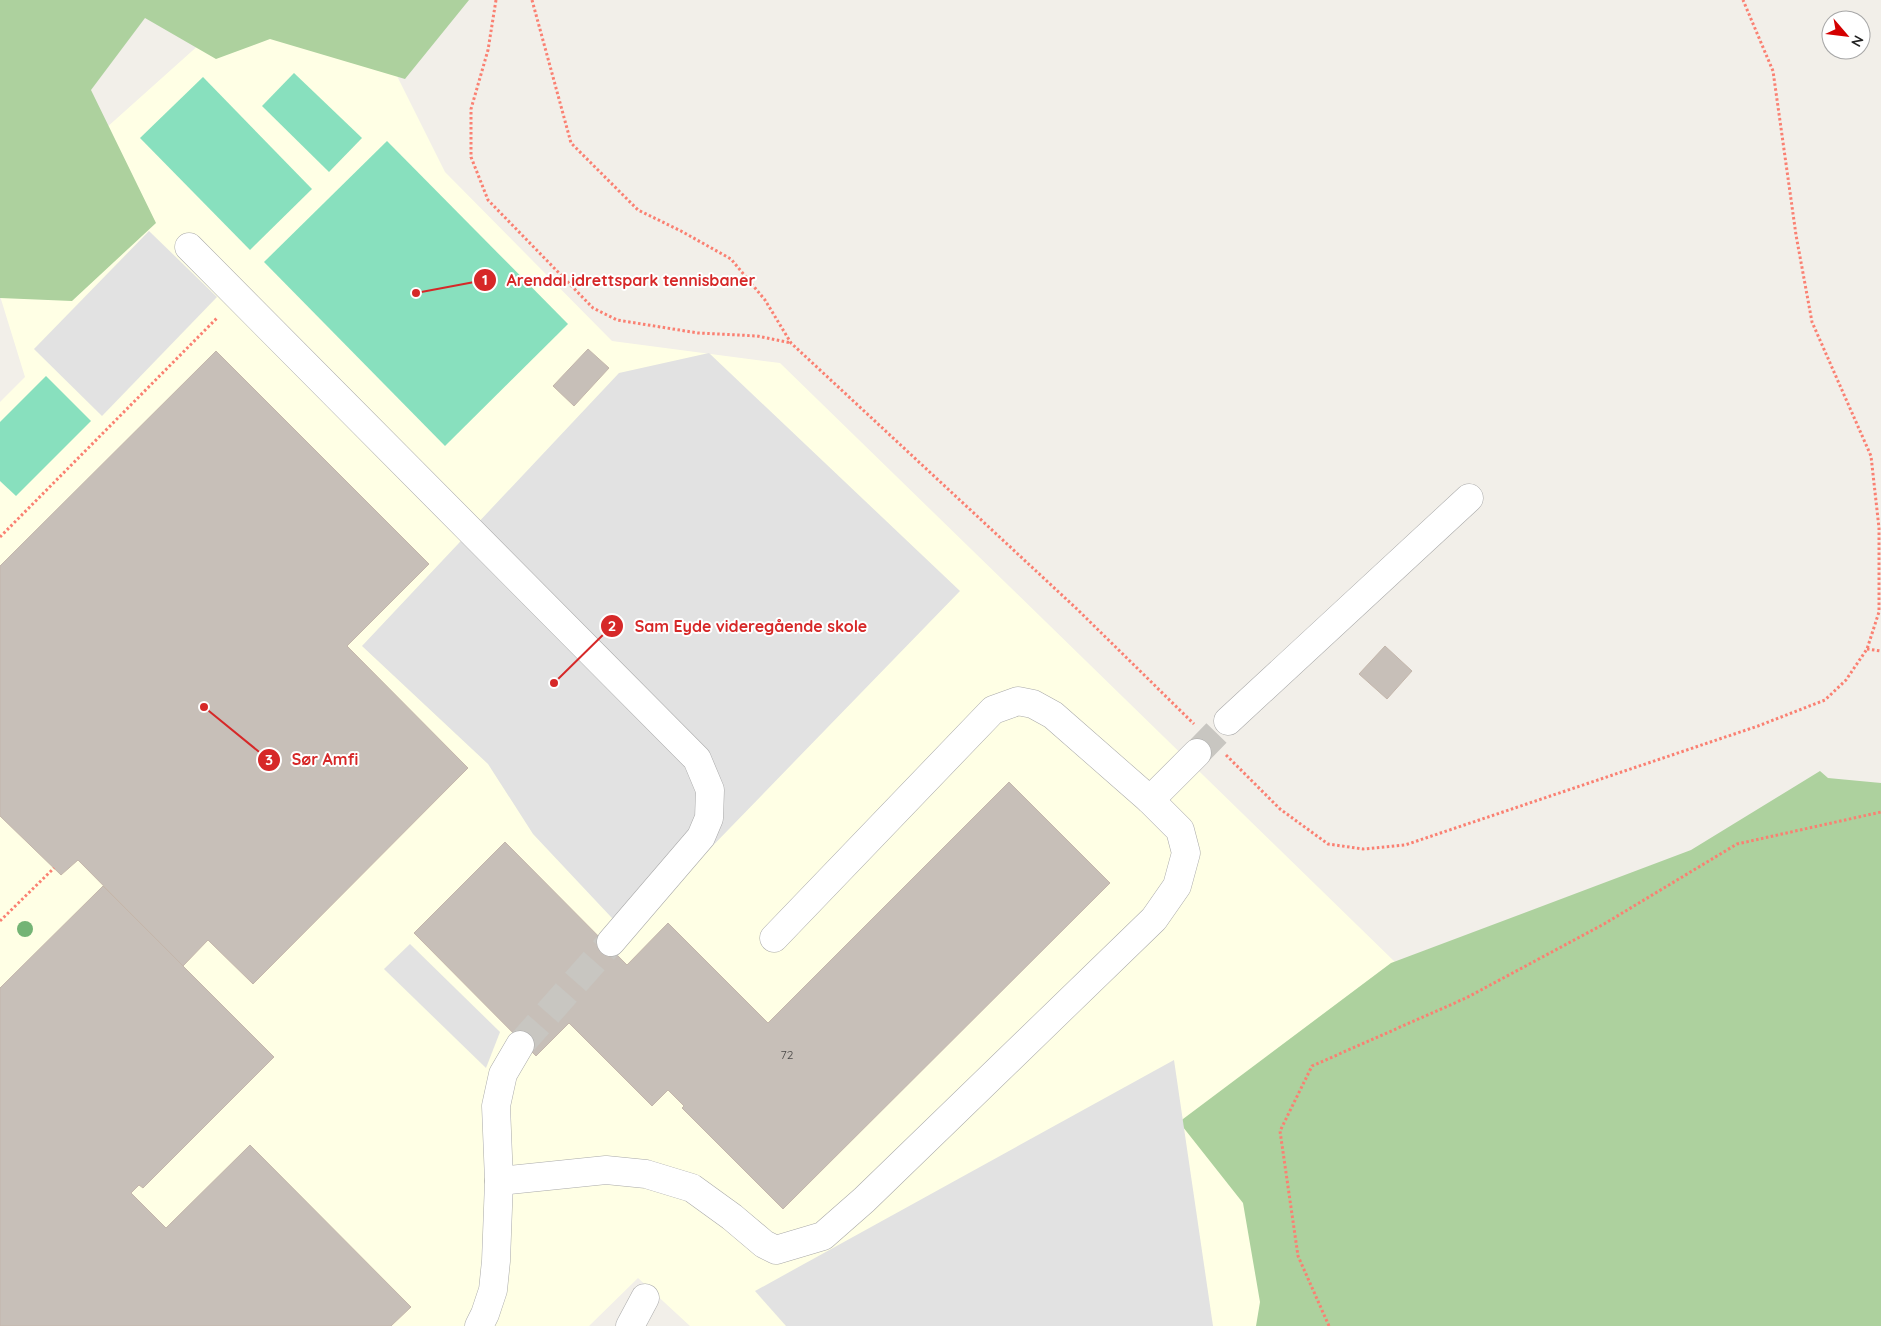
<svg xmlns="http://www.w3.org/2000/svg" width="1881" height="1326" font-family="Quicksand,sans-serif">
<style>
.education{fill:#ffffe5}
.forest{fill:#add19e}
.pitch{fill:#88e0be}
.parking{fill:#e2e2e2}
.building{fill:#c7bfb8;stroke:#c4b6ab}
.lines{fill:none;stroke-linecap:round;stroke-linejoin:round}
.minor-tunnel{stroke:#c8c6c1;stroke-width:28;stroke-dasharray:28 14;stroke-linecap:butt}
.minor-casing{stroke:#a9a9a9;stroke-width:29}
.path{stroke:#fa8072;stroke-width:3;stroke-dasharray:2.5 2.5;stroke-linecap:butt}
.minor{stroke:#fff;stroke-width:28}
.tree{fill:#74b475}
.labels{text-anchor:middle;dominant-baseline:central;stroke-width:4;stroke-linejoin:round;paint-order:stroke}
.number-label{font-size:12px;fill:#4b4948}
.leader{fill:none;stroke:#d62828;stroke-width:2}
.callout-dot{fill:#d62828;stroke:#fff;stroke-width:2}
.mark-label{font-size:15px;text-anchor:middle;font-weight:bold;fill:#fff}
.callout-label{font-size:16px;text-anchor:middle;font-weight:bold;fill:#d62828;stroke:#fff;stroke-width:4;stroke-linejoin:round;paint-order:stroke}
</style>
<rect width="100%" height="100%" fill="#f2efe9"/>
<polygon class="education" points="249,0 359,0 445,172 612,341 780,363 1396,963 1268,1326 690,1326 638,1278 589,1326 0,1326 0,402 25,377 0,296 0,223"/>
<g class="forest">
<polygon points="0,0 469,0 405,79 270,39 216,59 145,18 91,90 156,223 72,301 0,298"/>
<polygon points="1820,771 1828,778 1881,783 1881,1326 1256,1326 1260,1302 1243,1203 1179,1122 1391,963 1691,850"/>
</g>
<g class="pitch">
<polygon points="294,73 362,138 329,172 262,106"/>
<polygon points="203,77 312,189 250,250 140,138"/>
<polygon points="387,141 568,324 445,446 264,262"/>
<polygon points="46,376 91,421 16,496 0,481 0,422"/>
</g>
<g class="parking">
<polygon points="149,231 217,297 102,416 34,349"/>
<polygon points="709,353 960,591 627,934 533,834 488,764 362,646 619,373"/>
<polygon points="410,944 500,1032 486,1068 384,969"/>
<polygon points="1174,1060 1213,1326 786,1326 755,1291"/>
</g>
<g class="building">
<polygon points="588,349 609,368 574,406 553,386"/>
<polygon points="216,351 429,564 347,646 468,768 253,984 208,940 183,966 78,860 61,875 0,816 0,566"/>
<polygon points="1385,646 1412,671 1387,699 1359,674"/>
<polygon points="1009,782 1110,883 783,1209 682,1108 684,1106 668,1090 652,1106 569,1023 536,1056 414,933 505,842 627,965 668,923 768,1023"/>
<polygon points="103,886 274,1057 143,1188 139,1185 131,1193 166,1228 250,1145 411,1307 391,1326 0,1326 0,988"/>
</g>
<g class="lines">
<g class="minor-tunnel">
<polyline points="1197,753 1228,721"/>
<polyline points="520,1045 611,942"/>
</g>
<g class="minor-casing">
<g id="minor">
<polyline points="189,247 697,759 710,790 709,818 701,837 611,942"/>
<polyline points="1228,721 1469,498"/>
<polyline points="1150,800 1197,753"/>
<polyline points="499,1181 606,1170 646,1174 692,1188 732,1217 764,1244 776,1250 823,1236 864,1200 1154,919 1177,886 1186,853 1180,830 1150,800 1053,715 1033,704 1018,701 993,710 774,938"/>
<polyline points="479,1326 485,1314 493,1290 496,1261 499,1181 496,1106 503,1074 520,1045"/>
<polyline points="630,1326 645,1298"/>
</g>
</g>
<g class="path">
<polyline points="496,0 488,50 471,109 471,157 488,200 593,308 617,320 698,333 757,336 791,343"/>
<polyline points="532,0 571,143 638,210 681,231 731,259 765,300 791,343 1078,610 1194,724"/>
<polyline points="0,537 218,317"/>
<polyline points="1867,649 1881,651"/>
<polyline points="1226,755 1280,809 1328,844 1363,849 1405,845 1758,726 1825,700 1846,680 1867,649 1879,612 1879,528 1871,456 1812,322 1796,235 1773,71 1743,0"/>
<polyline points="0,921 54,868"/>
<polyline points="1329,1326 1298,1256 1280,1131 1312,1066 1466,998 1604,924 1737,844 1881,812"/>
</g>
<use href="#minor" class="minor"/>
</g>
<circle class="tree" cx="25" cy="929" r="8"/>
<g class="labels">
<g class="number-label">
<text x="787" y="1054">72</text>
</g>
</g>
<path class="leader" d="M416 293L485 280M554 683L612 626M204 707L269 760"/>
<g class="callout-dot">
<circle cx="416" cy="293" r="5"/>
<circle cx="554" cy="683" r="5"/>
<circle cx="204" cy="707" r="5"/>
<circle cx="485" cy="280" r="12"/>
<circle cx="612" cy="626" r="12"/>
<circle cx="269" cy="760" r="12"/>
</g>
<g class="mark-label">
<text x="485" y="285">1</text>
<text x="612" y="631">2</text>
<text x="269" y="765">3</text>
</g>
<g class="callout-label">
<text x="631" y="286">Arendal idrettspark tennisbaner</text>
<text x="751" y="632">Sam Eyde videregående skole</text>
<text x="325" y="765">Sør Amfi</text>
</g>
<g transform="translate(1846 35) rotate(118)"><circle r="24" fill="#ffffff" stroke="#a7a7a7"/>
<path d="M0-4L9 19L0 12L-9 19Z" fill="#d40000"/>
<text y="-8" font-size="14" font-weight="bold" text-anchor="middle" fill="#222222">N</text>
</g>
</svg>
